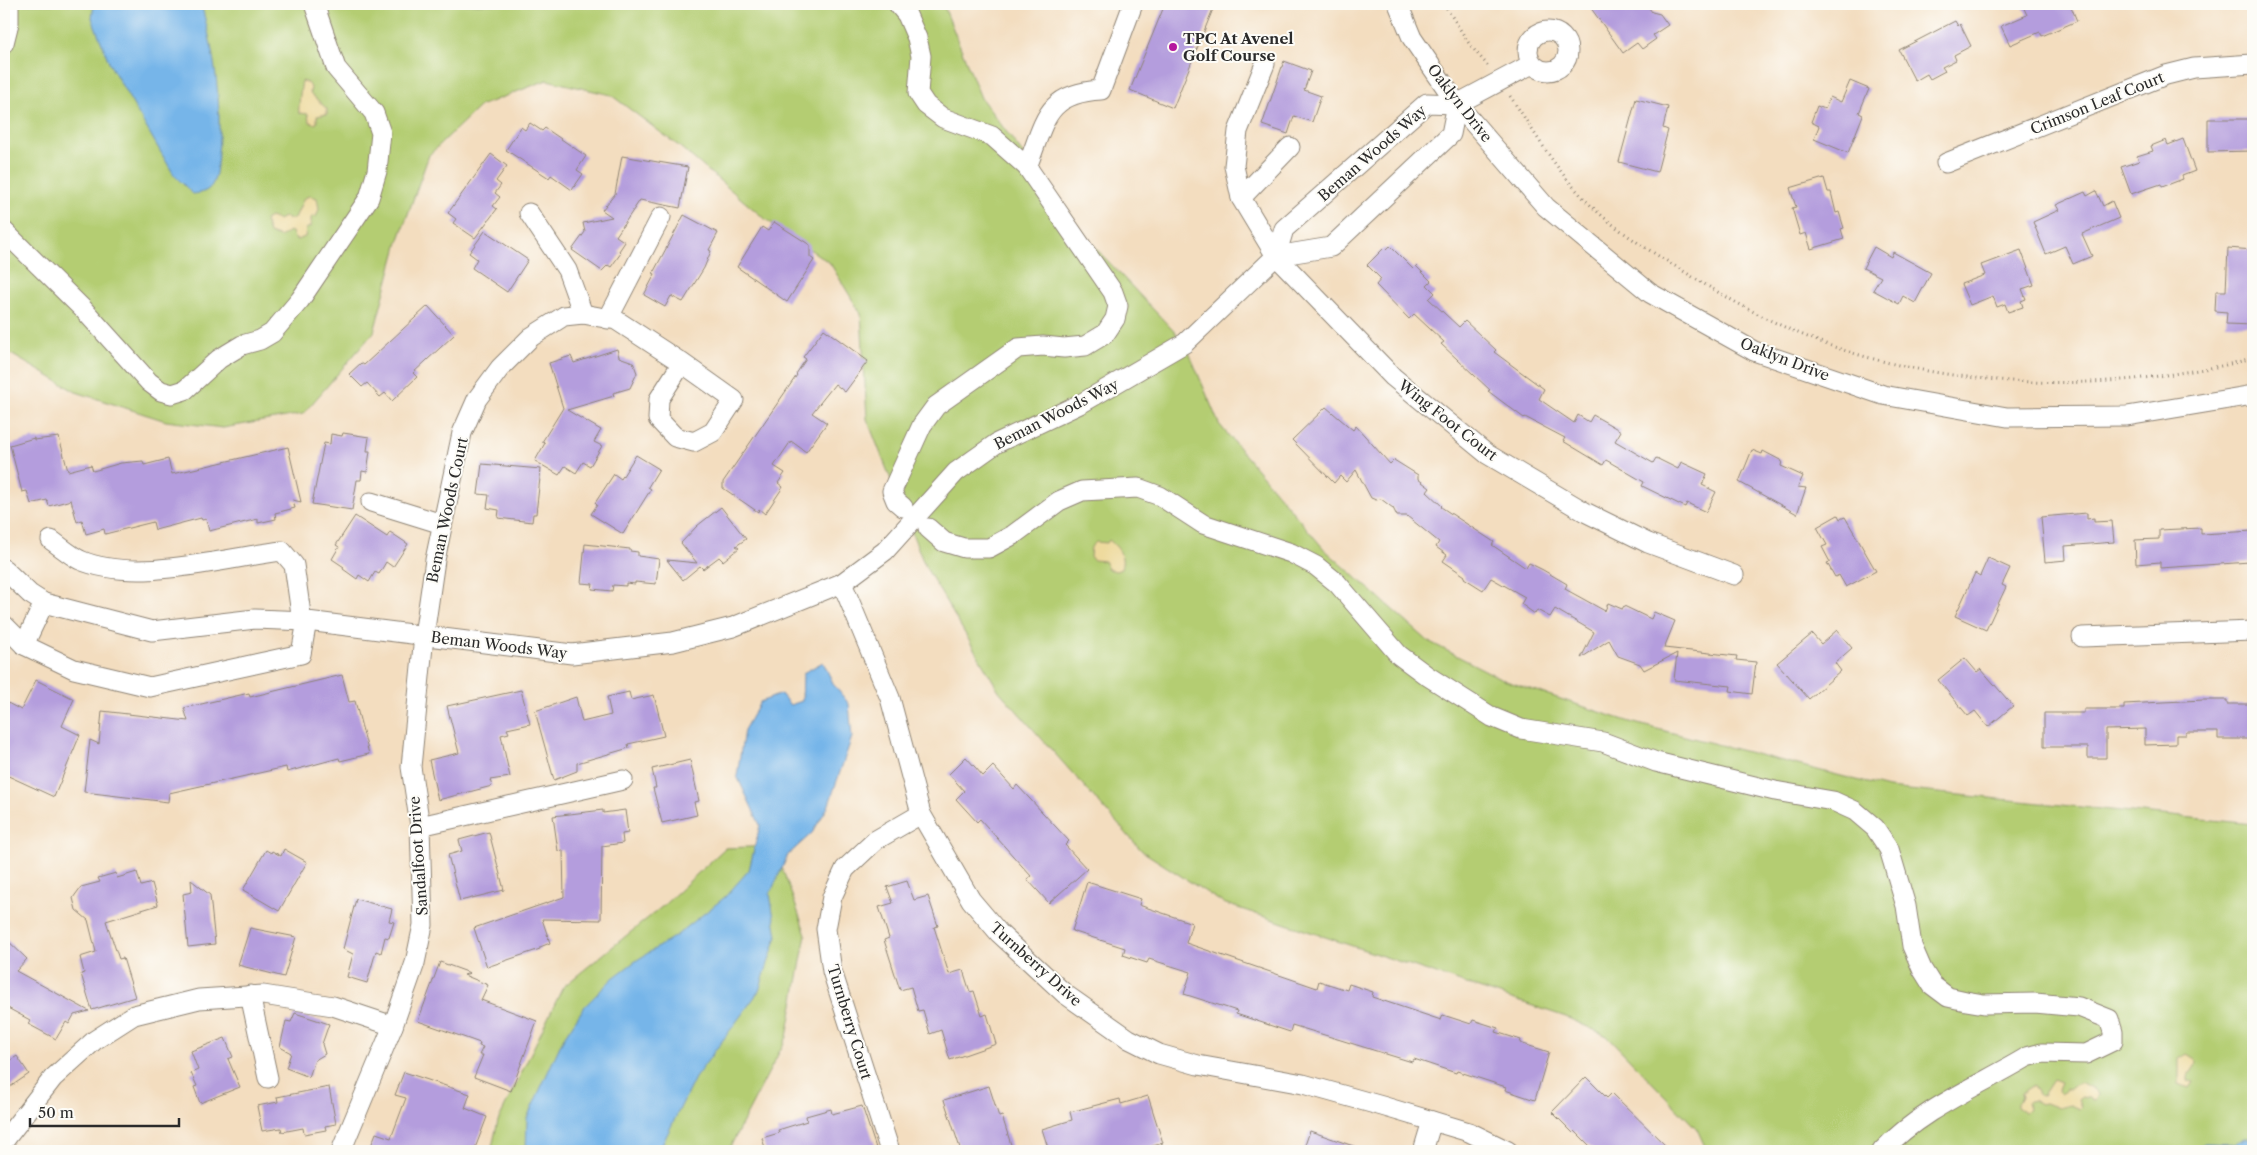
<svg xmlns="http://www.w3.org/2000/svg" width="2257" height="1155" font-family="'Libre Caslon Text',serif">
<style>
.green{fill:#b4cd72;stroke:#707c4e}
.sand{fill:#eeda9e;stroke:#8c8264}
.water{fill:#76b5e9;stroke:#50708a}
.building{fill:#b49ddd}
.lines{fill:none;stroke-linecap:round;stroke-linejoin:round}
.minor-casing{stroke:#8f8475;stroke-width:21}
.path{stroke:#8f8475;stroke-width:3;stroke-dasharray:1 4;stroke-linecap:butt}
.minor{stroke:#fff;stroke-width:19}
.poi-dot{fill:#b5179e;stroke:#fdfcf7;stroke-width:2}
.labels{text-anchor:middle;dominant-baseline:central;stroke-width:4;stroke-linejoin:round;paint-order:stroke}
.poi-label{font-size:15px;font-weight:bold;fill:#2b2b2b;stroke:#fdfcf7;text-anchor:start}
.street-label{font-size:15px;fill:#2b2b2b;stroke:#fdfcf7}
</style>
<rect width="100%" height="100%" fill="#fdfcf7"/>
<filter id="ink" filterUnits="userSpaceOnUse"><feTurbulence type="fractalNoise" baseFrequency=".02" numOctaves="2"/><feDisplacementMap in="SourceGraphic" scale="10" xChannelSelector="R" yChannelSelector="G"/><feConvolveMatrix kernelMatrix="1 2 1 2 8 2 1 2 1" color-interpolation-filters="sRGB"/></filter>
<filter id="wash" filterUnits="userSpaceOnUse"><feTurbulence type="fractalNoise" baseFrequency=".0096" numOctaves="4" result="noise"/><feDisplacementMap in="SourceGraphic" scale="20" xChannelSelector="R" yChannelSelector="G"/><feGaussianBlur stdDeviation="1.12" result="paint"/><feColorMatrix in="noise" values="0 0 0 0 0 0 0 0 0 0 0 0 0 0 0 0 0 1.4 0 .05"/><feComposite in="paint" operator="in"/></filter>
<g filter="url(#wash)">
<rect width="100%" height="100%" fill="#f3ddbf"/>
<g class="green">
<polygon points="4,4 943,4 981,98 1088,240 1185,343 1219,424 1324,549 1428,641 1506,681 1630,722 1888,788 2253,824 2253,1151 1707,1151 1697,1129 1607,1036 1566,1017 1223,903 1142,851 999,691 925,566 867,419 861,314 830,263 765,219 680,147 611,95 547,80 480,106 429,155 398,242 374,332 303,414 223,428 166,421 76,392 4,350"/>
<polygon points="774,846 806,934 787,1037 728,1151 491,1151 498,1121 563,987 664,905 725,848"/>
</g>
<g class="sand">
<path d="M302,81L307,83L311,87L310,93L327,109V114L317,116V123L313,124L309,121L308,114L299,113C298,110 301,85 302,81Z"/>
<polygon points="310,196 317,198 319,209 316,217 313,216 311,218 311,226 306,229 305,237 297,240 294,238 292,232 289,231 280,237 269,233 265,220 270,217 278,220 285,217 288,219 295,218 304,198"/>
<path d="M1109,540C1119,548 1125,556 1121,569L1116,571L1108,569L1104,561L1094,560L1090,557L1091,547L1096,542L1107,543Z"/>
<polygon points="2187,1054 2195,1059 2197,1063 2188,1077 2188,1081 2193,1082 2189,1088 2179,1084 2179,1059"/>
<polygon points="2053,1080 2061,1083 2058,1090 2060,1094 2068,1089 2070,1090 2080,1082 2093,1089 2098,1094 2096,1100 2092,1101 2089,1098 2080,1097 2078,1099 2081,1107 2079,1109 2070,1105 2058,1108 2045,1103 2040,1104 2033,1100 2027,1102 2029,1108 2028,1111 2025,1112 2017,1107 2017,1102 2022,1097 2021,1093 2033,1085 2039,1096 2043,1095"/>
</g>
<g class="water">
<path d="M94,4H201C215,53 222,104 218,155C217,164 217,176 212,185C207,192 201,193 193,194L174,175L110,65L92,18Z"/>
<polygon points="823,662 834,685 849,704 852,737 828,807 812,833 788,855 770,894 777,936 759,991 695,1078 659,1151 526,1151 527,1118 563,1039 585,1006 613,978 637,960 677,935 725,897 749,870 760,825 737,776 744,730 760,702 781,694 790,705 802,701 803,673"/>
<polygon points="2243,1138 2253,1138 2253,1147 2248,1151 2188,1151 2205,1143 2235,1144"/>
</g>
<g id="blocks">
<g class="building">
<polygon points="1165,4 1215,4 1173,108 1130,90"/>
<polygon points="1588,4 1646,4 1652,12 1660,14 1668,25 1653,35 1656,39 1642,49 1637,43 1623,53"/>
<polygon points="2022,4 2070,4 2077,21 2042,36 2040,32 2010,45 2001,26 2027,15"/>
<polygon points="1955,21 1958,26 1960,24 1971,46 1954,55 1956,60 1942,67 1945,71 1930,79 1927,74 1915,81 1899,50"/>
<polygon points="1284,61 1311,71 1304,90 1321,96 1312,122 1294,116 1288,134 1262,125"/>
<polygon points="1850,81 1869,89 1859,113 1863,115 1848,153 1814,139 1819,126 1811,122 1817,106 1825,109 1830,97 1841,102"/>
<polygon points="1636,99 1668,107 1663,128 1668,130 1657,172 1619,162"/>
<polygon points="2208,119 2253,119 2253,151 2208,152"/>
<polygon points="530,123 542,131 545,128 586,156 577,170 583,174 572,190 551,175 549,178 506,150 521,127 525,130"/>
<polygon points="2183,139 2195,171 2182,176 2183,179 2162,187 2161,184 2131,194 2121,167 2139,161 2137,156 2153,151 2151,146 2166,140 2168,145"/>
<polygon points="491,154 507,166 496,181 501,185 495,193 500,197 493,206 497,209 475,238 453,223 456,219 448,213"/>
<polygon points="622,156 688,167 680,208 640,200 616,236 625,242 619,251 621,253 611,267 608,265 602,271 572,250 585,232 583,223 612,217 602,210 615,194"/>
<polygon points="1824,178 1828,192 1831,192 1836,213 1839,212 1844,228 1841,229 1844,239 1811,249 1806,233 1800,235 1792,208 1796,207 1790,188"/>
<polygon points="2096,191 2103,206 2112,201 2119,218 2082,234 2092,256 2073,264 2065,246 2046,254 2033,222 2059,210 2056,205 2085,192 2087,196"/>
<polygon points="684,215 718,233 709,250 711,251 704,268 683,302 671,296 665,307 644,295 655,274 653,273"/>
<polygon points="774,222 810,245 810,257 814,260 787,302 737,267 762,227 768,231"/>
<polygon points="485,231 528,260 507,292 472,268 477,259 469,253"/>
<polygon points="1390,246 1413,269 1416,266 1431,281 1427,285 1435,293 1429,299 1459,327 1465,321 1496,350 1494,352 1544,389 1539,399 1574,423 1578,415 1589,422 1593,415 1621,431 1615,441 1653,463 1656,458 1678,469 1681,462 1707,474 1702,485 1716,492 1706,512 1687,503 1685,507 1642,486 1644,482 1606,460 1603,465 1563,441 1565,438 1525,417 1524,418 1488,391 1490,390 1441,344 1444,342 1414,314 1409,319 1376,285 1381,279 1367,265 1384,248 1386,250"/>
<polygon points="1874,247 1891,257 1893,252 1931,273 1915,303 1903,296 1899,304 1873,290 1881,277 1863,268"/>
<polygon points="2228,248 2253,250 2253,325 2226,324 2227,312 2215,311 2216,291 2226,291"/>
<polygon points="2021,250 2034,285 2022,289 2026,299 2021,301 2023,307 2008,312 2005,304 1997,307 1993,296 1970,305 1961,284 1985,275 1981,265"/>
<polygon points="428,306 454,335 413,373 417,377 392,401 385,393 380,397 367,383 362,387 349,374 361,363 364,365"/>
<polygon points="824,329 868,361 845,392 835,384 812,413 827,423 806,452 791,441 774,466 785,473 778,483 783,487 765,514 759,509 758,512 723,488 723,482 797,375 796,374 806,359 803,357"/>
<polygon points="617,349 619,357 633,362 637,373 630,388 613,393 614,396 567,410 601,430 594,442 602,446 590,466 583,462 576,473 565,466 559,475 535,461 545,443 542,442 563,408 549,363 571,356 574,363"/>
<polygon points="1326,407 1353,430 1356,426 1390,464 1394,460 1418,475 1418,479 1430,488 1427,492 1442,506 1441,507 1494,542 1492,545 1526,568 1529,563 1543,570 1567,584 1565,589 1605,611 1608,603 1622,609 1624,606 1651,619 1654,612 1675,621 1664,648 1737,656 1736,660 1756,662 1752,694 1730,691 1731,686 1674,680 1677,653 1644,670 1640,664 1618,656 1609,640 1581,658 1594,632 1555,609 1550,617 1537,610 1535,614 1521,604 1525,597 1491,578 1483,590 1464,578 1465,576 1443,561 1447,555 1436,547 1439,542 1407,516 1397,516 1393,508 1381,499 1376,500 1371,498 1356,470 1346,482 1340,476 1334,483 1292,440"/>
<polygon points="343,433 369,437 367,451 370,451 367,472 362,471 361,480 357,480 352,510 312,504 324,443 330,444 331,434 342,436"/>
<polygon points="59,437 68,471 91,465 93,471 121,463 143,461 144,465 168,459 172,474 288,447 301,502 293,500 295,508 275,513 276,519 258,523 258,519 209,531 206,519 202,520 201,518 155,530 153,522 105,534 104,529 86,534 82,520 77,522 71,500 49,506 47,500 31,504 27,491 22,492 10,445 34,438 34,440"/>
<polygon points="1752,450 1762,454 1763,451 1782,461 1781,466 1803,476 1798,487 1806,488 1797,514 1739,482"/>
<polygon points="636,455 659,469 648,487 651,489 623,534 591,514 597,505 595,503 614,474 621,479"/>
<polygon points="482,464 541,469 536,514 533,514 532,522 498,518 499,510 487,508 489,495 478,494"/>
<polygon points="721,507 746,539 736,546 739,548 723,561 719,557 703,569 700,566 683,580 667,560 697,563 681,543 697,526"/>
<polygon points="2087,513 2087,519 2094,518 2094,522 2112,521 2114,542 2065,546 2066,560 2045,562 2041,517"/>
<polygon points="1838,515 1840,519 1845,517 1876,571 1846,587 1839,575 1835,577 1827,563 1830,562 1822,547 1827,545 1817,527"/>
<polygon points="355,516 387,537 390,532 408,544 393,567 386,562 379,574 375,572 369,582 359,575 357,579 343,569 344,567 332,559 339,547 336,545"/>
<polygon points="2201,528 2201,534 2253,531 2253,553 2249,554 2250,562 2160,568 2160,562 2136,564 2135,540 2159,539 2159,530"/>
<polygon points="585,544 630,549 630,551 638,552 638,556 659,559 656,584 635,582 635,584 626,583 626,586 613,585 612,591 592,589 593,584 581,583"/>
<polygon points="1988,558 2010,568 2002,585 2006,587 1986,630 1955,616 1975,573 1980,576"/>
<polygon points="1837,630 1852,648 1835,663 1841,671 1809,699 1777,663 1812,634 1821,644"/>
<polygon points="1965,658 1977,672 1981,669 2013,706 1988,727 1975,711 1968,716 1938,680"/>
<polygon points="342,675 349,702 355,701 369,754 340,761 339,758 287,772 286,767 169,793 168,802 84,792 90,740 99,744 102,711 188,721 184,708 249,693 250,697"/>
<polygon points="36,680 74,699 62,726 80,735 54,797 4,774 4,701 21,710"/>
<polygon points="521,690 530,724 507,729 509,733 501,735 510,777 490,780 492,786 438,800 429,760 459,753 447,706"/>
<polygon points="629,692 631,700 654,695 664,736 628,744 629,748 577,763 577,771 554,780 535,711 576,697 582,722 611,715 607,697"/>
<polygon points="2203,700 2227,700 2227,704 2253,704 2253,739 2218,739 2218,732 2186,732 2186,735 2176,735 2176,744 2145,745 2145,729 2106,730 2106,758 2088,758 2088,747 2044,747 2044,713 2084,713 2084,709 2124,709 2124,704"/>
<polygon points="966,757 983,776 993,766 1014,789 1017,785 1069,841 1065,845 1087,869 1049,903 1027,879 1031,876 1013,856 980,819 977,822 956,799 964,791 949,774"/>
<polygon points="690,760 699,801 694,802 697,815 662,823 653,788 656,788 652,769"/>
<polygon points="603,810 603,813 625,810 628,833 622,834 623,843 602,846 601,920 542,919 550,943 540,947 540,949 487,967 474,928 564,897 563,850 558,851 553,816"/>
<polygon points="489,832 504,890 460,901 448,855 462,851 459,840"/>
<polygon points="284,849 307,862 279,911 243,890 266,850 271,853 272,851 281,856"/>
<polygon points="137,872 141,886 152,883 158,905 106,921 119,959 123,958 135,997 92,1010 81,974 84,973 80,957 96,952 88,920 76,910 73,898 81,887 100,882 98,878 116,873 117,878"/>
<polygon points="191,880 210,895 215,944 188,947 183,894 192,892"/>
<polygon points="907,881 914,900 928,896 938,926 934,927 949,974 963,970 970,992 974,991 982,1016 987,1014 996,1044 950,1060 941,1030 930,1034 923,1010 918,1011 911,987 900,990 884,940 889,938 879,907 893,903 887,887"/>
<polygon points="1087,882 1141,899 1139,905 1192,923 1186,943 1317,988 1319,981 1347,990 1349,984 1373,992 1372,997 1441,1020 1443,1015 1471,1024 1473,1020 1498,1028 1496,1032 1521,1040 1520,1043 1549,1052 1535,1100 1505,1090 1506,1087 1457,1071 1456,1073 1414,1059 1412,1062 1292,1025 1290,1032 1236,1014 1237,1011 1184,994 1191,972 1149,959 1147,963 1123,955 1125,948 1072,931"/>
<polygon points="356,899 392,909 389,921 394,922 389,938 385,937 381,953 376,951 367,983 347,977 353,954 343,949"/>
<polygon points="250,928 296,937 284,977 238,965"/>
<polygon points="4,937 27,959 16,971 89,1011 74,1015 69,1024 66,1022 56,1039 28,1024 30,1020 4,1006"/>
<polygon points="440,962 470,973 464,975 488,985 481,1000 537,1021 511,1091 474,1077 483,1055 479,1055 483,1047 479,1046 480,1043 418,1021"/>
<polygon points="295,1013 329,1024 322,1044 325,1054 315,1060 309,1077 286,1068 291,1053 280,1047 286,1021 291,1022"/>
<polygon points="225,1038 233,1057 228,1059 240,1087 200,1103 194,1087 197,1086 191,1073 198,1070 191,1051"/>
<polygon points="17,1056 29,1074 4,1091 4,1065"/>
<polygon points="404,1072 470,1094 465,1108 487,1117 474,1151 369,1151 376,1133 391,1138 406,1098 395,1095"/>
<polygon points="1586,1077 1607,1098 1612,1093 1671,1151 1595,1151 1575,1131 1573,1133 1552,1112"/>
<polygon points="989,1086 999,1117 1002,1116 1013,1151 961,1151 944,1100"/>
<polygon points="329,1087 336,1124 325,1126 326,1130 304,1134 303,1128 282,1132 281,1128 262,1131 257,1106 278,1102 277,1097"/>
<polygon points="1148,1096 1163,1143 1136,1151 1049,1151 1042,1129 1072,1120 1070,1112 1120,1099 1121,1104"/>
<polygon points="862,1106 877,1151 766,1151 762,1138 779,1133 778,1130 807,1121 806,1116 831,1109 832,1114"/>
<polygon points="1310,1131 1362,1149 1361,1151 1303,1151"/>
</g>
</g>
</g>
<g filter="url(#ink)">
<use href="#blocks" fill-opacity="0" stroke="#8f8475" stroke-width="1"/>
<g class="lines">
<g class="minor-casing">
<g id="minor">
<polyline points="898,4 907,15 917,38 921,56 918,93 926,105 943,118 992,136 1027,167 1113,292 1118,306 1115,319 1105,334 1085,346 1064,348 1043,346 1018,348 936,406 922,425 892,491 896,501 903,507"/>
<polyline points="1398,4 1412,38 1457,104 1546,207 1650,293 1754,351 1883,395 2007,417 2127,416 2253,395"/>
<circle cx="1548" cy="51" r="20"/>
<polyline points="4,43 9,23 9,4"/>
<polyline points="1265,64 1238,131 1234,166 1241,198 1276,256 1393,377 1487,454 1585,512 1648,543 1734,575"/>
<polyline points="1457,104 1532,64"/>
<polyline points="1946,163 2166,75 2194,68 2253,64"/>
<path d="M1027,167C1045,122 1045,93 1101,90L1133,4"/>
<polyline points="1241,198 1290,147"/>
<polyline points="529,213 567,270 583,314"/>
<polyline points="4,231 84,310 149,382 161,391 172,394 185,390 219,359 242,345 260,340 272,333 300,300 369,198 377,171 381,133 374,113 336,68 314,4"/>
<polyline points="1276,256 1331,247 1451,134 1457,104"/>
<polyline points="608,319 661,217"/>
<polyline points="371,502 442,524"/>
<path d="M928,528L944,542L964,548H989L1013,535L1059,501L1082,491L1138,488L1160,496L1203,524L1291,553L1316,566L1337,583L1399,655L1426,675L1492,717L1521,729L1603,742L1656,762L1775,791L1833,801L1855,811L1875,828L1889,849L1906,906L1912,946L1922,969L1932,985L1948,997L1966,1001L1984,1004L2035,1003L2079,1007L2109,1019L2113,1032V1041L2086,1054L2042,1053L2027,1057C1979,1086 1921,1109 1882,1151"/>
<path d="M51,540C60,546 70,555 80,560C135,584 224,558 282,551L294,565L302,621"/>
<polyline points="4,569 30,594 44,603 152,631 255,619 307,621 572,654 673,642 733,627 842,583 885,551 956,472 997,443 1082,403 1185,343 1276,256 1284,229 1427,103 1457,104"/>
<polyline points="842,583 890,698 921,814 971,900 999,933 1065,994 1129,1039 1159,1054 1198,1065 1303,1084 1382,1106 1469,1132 1508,1151"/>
<polyline points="4,625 24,645 74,669 150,687 301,654 307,621"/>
<polyline points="2082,637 2253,631"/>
<polyline points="24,645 44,603"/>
<polyline points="420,826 623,780"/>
<polyline points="250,995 268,1078"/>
<polyline points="4,1141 53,1078 95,1040 134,1015 199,999 263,995 333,1006 393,1026"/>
<polyline points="341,1151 393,1026 415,963 423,925 420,826 411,767 424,636 435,560 462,433 477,399 500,368 531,337 564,316 583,314 616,320 682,363 659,399 658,419 675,437 694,442 713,432 734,400 682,363"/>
<polyline points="890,1151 832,971 826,929 832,897 845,869 876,840 921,814"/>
<polyline points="1423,1151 1432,1121"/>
</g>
</g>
<g class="path">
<polyline points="1444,4 1470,45 1489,67"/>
<path d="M1510,96C1532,128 1552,164 1579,193C1606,224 1645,248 1680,269C1726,298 1772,324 1823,343C1932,383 2065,392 2179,373C2203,369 2230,366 2253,357"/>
</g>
<use href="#minor" class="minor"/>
</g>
</g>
<circle class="poi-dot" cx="1173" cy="47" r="5"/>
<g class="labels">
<g class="poi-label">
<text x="1183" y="38">TPC At Avenel<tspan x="1183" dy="17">Golf Course</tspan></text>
</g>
<g class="street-label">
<text transform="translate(1460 103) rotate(52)">Oaklyn Drive</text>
<text transform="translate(2097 103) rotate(-22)">Crimson Leaf Court</text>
<text transform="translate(1372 153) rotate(-41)">Beman Woods Way</text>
<text transform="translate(1785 359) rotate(21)">Oaklyn Drive</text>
<text transform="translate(1056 414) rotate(-27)">Beman Woods Way</text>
<text transform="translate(1448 420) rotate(38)">Wing Foot Court</text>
<text transform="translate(447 510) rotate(-78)">Beman Woods Court</text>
<text transform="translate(499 645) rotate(7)">Beman Woods Way</text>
<text transform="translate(418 856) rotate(-94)">Sandalfoot Drive</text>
<text transform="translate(1036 964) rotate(42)">Turnberry Drive</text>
<text transform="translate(850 1022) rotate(73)">Turnberry Court</text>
</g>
</g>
<rect width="2257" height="1155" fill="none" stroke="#fdfcf7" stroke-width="20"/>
<path d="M30 1118v8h149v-8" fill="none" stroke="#2b2b2b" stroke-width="2.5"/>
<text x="38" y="1118" font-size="15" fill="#2b2b2b" stroke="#fdfcf7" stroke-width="4" paint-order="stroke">50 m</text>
</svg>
